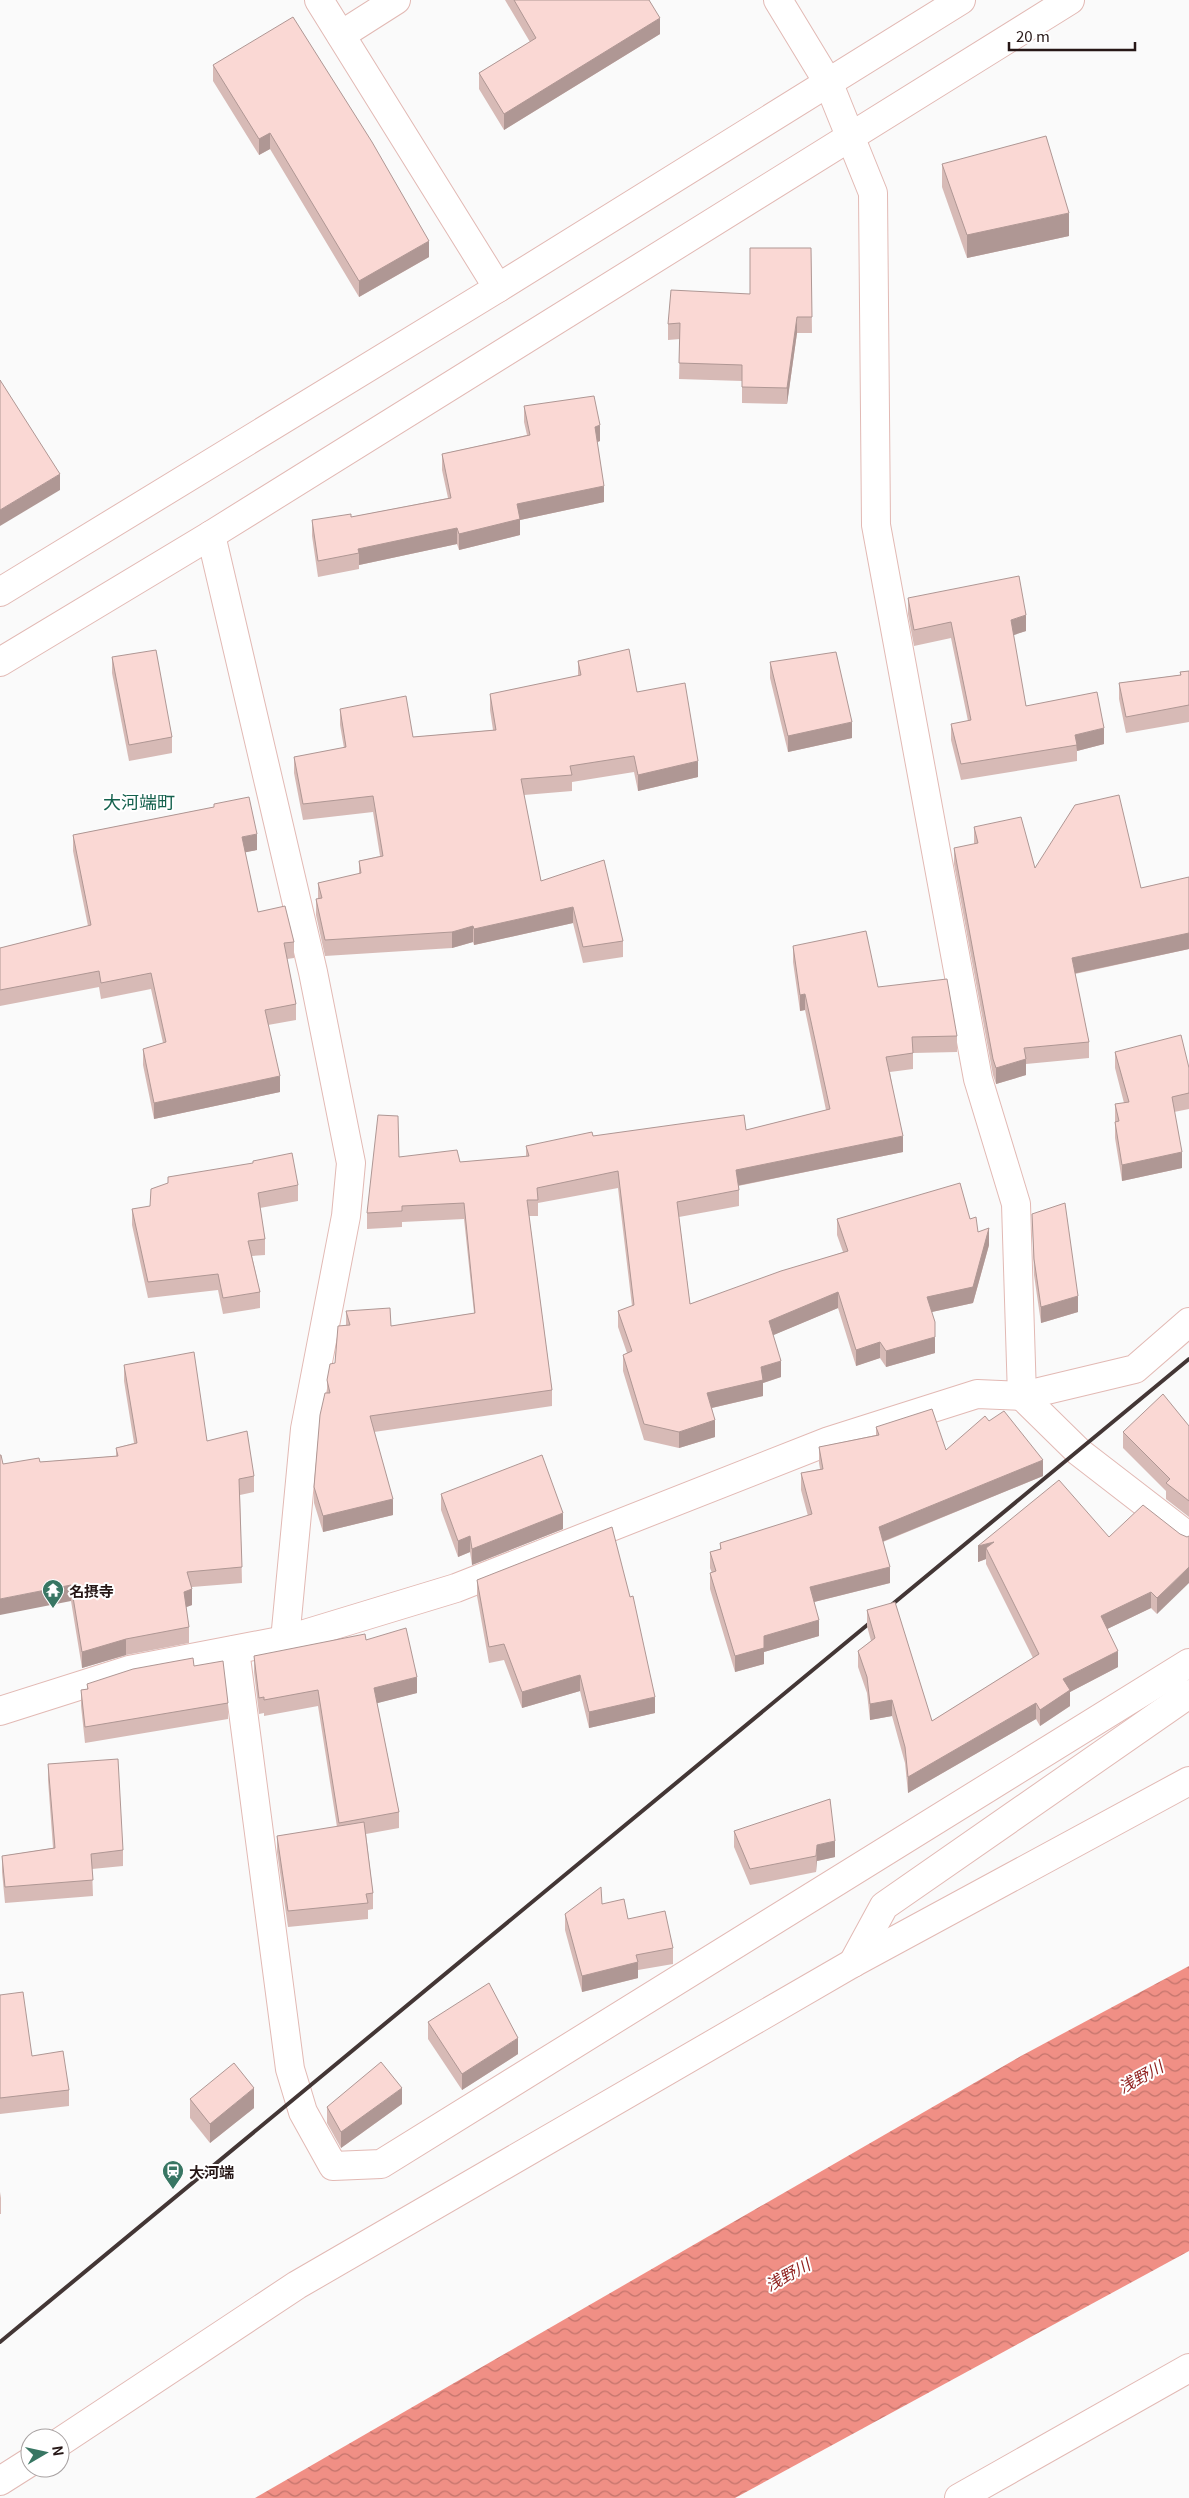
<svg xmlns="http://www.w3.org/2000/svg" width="1189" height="2498" font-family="Georgia,'Noto Sans JP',serif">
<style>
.water{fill:url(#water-waves)}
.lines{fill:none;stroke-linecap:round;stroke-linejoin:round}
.minor-casing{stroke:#e2b9b4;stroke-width:30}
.minor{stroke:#fff;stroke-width:28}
.rail{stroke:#433635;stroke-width:4}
.wall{fill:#d7bab6}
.shaded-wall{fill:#af9794}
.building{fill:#fad8d4;stroke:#af9794}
.labels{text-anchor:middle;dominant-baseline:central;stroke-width:4;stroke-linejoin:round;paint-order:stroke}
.poi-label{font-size:15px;font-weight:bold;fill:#261716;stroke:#fff;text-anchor:start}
.water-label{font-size:16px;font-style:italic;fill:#8f1f1d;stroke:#fff}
.quarter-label{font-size:18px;fill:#14614d;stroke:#fff}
</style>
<defs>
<pattern id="water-waves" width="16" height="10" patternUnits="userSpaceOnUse" patternTransform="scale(1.25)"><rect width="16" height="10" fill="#f08f85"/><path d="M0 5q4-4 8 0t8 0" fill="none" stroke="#c2746c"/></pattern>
</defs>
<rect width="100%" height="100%" fill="#fafafa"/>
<polygon class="water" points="1189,1966 1189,2251 735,2498 255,2498 1021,2056"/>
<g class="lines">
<g class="minor-casing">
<g id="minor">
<polyline points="319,0 498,288"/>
<polyline points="778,0 829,84 873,193 876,525 978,1079 1016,1204 1022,1396 1079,1452 1189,1537"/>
<polyline points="341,35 396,0"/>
<polyline points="211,535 313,972 351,1163 346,1216 305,1429 285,1640"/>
<polyline points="0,592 498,288 961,0"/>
<polyline points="0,662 211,535 1070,0"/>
<polyline points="235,1650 290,2069 303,2112 333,2166 381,2164 1189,1663"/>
<polyline points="0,1711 129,1670 285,1640 456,1588 829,1441 977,1394 1022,1396 1135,1369 1189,1322"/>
<polyline points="853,1963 884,1906 1189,1694"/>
<polyline points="60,2442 297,2285 853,1963 1189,1781"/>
<polyline points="0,2481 30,2462"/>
<polyline points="959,2498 1189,2368"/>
</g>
</g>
<use href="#minor" class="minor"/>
<polyline class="rail" points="0,2342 1189,1359"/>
</g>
<g class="wall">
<polygon points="505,0 649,0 660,34 504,130 479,89 479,73 530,42"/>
<polygon points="213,65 429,257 359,297 270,149 259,155 213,81"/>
<polygon points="942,164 1069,236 967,258 942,187"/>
<polygon points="811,248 812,333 797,333 787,404 742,403 742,381 679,379 680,339 668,340 668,324 750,294"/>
<polygon points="524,406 600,441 597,442 604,502 520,520 520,535 459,550 457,544 359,565 359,569 318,577 312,536 312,520 351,517 448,498 442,470 442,454 527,435 524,422"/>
<polygon points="908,598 1026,631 1013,635 1026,706 1104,744 1077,751 1077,761 961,780 951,740 951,724 968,721 951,638 914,646 908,614"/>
<polygon points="112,657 172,737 172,753 129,761 112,673"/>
<polygon points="578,661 637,692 698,777 638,791 634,772 572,782 572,791 524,795 541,881 623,941 623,957 583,963 573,923 474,945 473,942 452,948 325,956 316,915 316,899 318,899 318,883 359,874 359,861 380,856 373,812 303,820 294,773 294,757 344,748 340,725 340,709 413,737 493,730 490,710 490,694 578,676"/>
<polygon points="770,662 852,738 788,752 770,678"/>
<polygon points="1189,671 1189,722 1126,733 1119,699 1119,683 1180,675 1180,672"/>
<polygon points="214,804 257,850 245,852 258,912 294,942 294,958 287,959 296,1004 296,1020 268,1025 280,1092 154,1119 143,1065 143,1049 163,1043 151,989 101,999 99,987 0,1006 0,948 88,926 73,851 73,835 214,807"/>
<polygon points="974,827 1035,868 1141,888 1189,877 1189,949 1075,974 1089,1042 1089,1058 1026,1064 1026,1075 996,1084 993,1075 954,864 954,848 974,844"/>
<polygon points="793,946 878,987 957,1036 957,1052 913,1053 913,1069 890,1072 903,1152 738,1186 739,1190 739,1206 679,1217 690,1304 843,1252 837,1235 837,1219 970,1219 978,1232 989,1245 973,1303 932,1312 935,1353 886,1367 880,1358 856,1366 838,1308 773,1335 781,1377 763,1383 763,1396 712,1408 715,1437 679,1448 644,1440 623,1371 623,1355 627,1353 618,1327 618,1311 632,1306 618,1188 538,1203 538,1216 529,1216 552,1390 552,1406 374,1432 393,1515 323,1532 314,1503 314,1487 327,1393 327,1380 335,1363 346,1325 346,1311 391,1326 474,1313 464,1219 402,1222 402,1227 367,1229 367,1213 399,1157 460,1162 526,1157 526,1146 593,1136 746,1130 826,1110 805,1010 800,1011 793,962"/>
<polygon points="1115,1052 1189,1068 1189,1109 1174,1112 1182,1168 1122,1181 1115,1138 1115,1104 1124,1103 1115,1068"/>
<polygon points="298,1185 298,1201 260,1208 265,1239 265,1255 252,1256 260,1292 260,1308 223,1314 218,1290 148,1298 132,1225 132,1209"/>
<polygon points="1032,1214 1078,1312 1041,1323 1034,1275"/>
<polygon points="124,1365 207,1441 254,1476 254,1492 240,1495 242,1583 192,1587 192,1605 186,1607 189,1627 189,1643 126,1655 82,1668 71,1601 3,1464 40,1462 116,1456 116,1448 134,1443 124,1381"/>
<polygon points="989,1421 1043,1476 883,1542 890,1583 814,1602 819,1636 764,1652 764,1664 735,1672 710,1589 710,1573 712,1573 710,1568 710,1552 720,1549 720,1543 808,1516 801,1490 801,1473 820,1469 819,1463 819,1447 876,1435 876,1427 946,1450"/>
<polygon points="1189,1426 1189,1517 1166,1499 1166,1491 1123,1448 1123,1432"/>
<polygon points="441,1494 563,1529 472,1565 470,1552 458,1557 441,1510"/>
<polygon points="1180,1534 1157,1614 1151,1608 1107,1629 1118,1667 1070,1692 1070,1706 1040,1726 1036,1719 908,1793 905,1763 892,1716 870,1720 867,1693 858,1667 858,1651 871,1641 867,1626 867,1610 932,1721 1033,1658 986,1564 986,1559 978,1562 978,1546"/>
<polygon points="477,1580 655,1713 589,1728 580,1691 522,1708 504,1660 489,1663 477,1596"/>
<polygon points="366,1640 417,1693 377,1703 399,1812 399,1828 366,1834 373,1893 373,1909 368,1910 368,1919 288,1927 277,1852 277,1836 337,1827 318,1706 264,1716 264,1713 259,1714 254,1672 254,1656"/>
<polygon points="87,1684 228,1703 228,1719 85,1743 81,1706 81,1690 87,1689"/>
<polygon points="48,1764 123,1850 123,1866 92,1869 93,1896 5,1903 2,1872 2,1856 53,1848 48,1780"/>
<polygon points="734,1831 835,1857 817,1861 816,1872 750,1885 734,1847"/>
<polygon points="602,1904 628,1919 673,1948 673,1964 638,1970 638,1978 582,1992 565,1930 565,1914"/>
<polygon points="0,1995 32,2056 69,2090 69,2106 0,2114"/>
<polygon points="428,2022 518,2054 462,2090 428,2039"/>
<polygon points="190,2099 254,2108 210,2143 190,2118"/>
<polygon points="402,2104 341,2148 327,2123 327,2107"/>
<polygon points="0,2192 1,2198 1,2214 0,2214"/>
</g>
<g class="shaded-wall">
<polygon points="660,18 660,34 504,130 504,114"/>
<polygon points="270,133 270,149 259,155 259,139"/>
<polygon points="1069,213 1069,236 967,258 967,235"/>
<polygon points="429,241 429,257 359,297 359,281"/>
<polygon points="797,317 797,333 787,404 787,388"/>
<polygon points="600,425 600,441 595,443 595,427"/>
<polygon points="60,474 60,490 0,526 0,510"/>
<polygon points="604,486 604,502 520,520 520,535 459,550 459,534 517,504"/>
<polygon points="457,528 457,544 359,565 359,553 358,549"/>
<polygon points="1026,615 1026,631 1011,636 1011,620"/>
<polygon points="852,722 852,738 788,752 788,736"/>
<polygon points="1104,728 1104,744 1077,751 1075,735"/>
<polygon points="698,761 698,777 638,791 638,775"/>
<polygon points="257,834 257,850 242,853 242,837"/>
<polygon points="573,907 573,923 474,945 474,929"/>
<polygon points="473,926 473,942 452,948 452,932"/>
<polygon points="1189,933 1189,949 1072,974 1072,958"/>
<polygon points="805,994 805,1010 800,1011 800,995"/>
<polygon points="1026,1059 1026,1075 996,1084 996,1068"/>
<polygon points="280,1076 280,1092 154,1119 154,1103"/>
<polygon points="903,1136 903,1152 736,1186 736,1170"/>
<polygon points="1182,1152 1182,1168 1122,1181 1122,1165"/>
<polygon points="989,1228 989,1245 973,1303 927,1313 927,1297"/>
<polygon points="838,1292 838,1308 769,1337 769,1321"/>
<polygon points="1078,1296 1078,1312 1041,1323 1041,1307"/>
<polygon points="935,1337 935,1353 886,1367 886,1351"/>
<polygon points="880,1342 880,1358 856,1366 856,1350"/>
<polygon points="781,1361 781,1377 763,1383 763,1396 707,1409 707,1393 761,1367"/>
<polygon points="715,1420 715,1437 679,1448 679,1432"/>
<polygon points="1043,1460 1043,1476 879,1543 879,1527"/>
<polygon points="393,1499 393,1515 323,1532 323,1516"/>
<polygon points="563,1513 563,1529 472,1565 472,1549"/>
<polygon points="470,1536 470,1552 458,1557 458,1541"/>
<polygon points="994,1542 986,1548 986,1559 978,1562 978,1546"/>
<polygon points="890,1567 890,1583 810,1603 810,1587"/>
<polygon points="1189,1567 1189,1583 1157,1614 1157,1598"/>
<polygon points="71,1585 71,1601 0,1615 0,1599"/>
<polygon points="192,1589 192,1605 184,1608 184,1592"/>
<polygon points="1151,1592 1151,1608 1101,1632 1101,1616"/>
<polygon points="819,1620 819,1636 764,1652 764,1664 735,1672 735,1656 764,1636"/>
<polygon points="126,1639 126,1655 82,1668 82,1652"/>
<polygon points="1118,1651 1118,1667 1070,1692 1070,1706 1040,1726 1040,1710 1063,1679"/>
<polygon points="580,1675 580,1691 522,1708 522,1692"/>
<polygon points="417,1677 417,1693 374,1704 374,1688"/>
<polygon points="655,1697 655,1713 589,1728 589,1712"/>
<polygon points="892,1700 892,1716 870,1720 870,1704"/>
<polygon points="1036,1703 1036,1719 908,1793 908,1777"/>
<polygon points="835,1841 835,1857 817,1861 816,1872 817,1845"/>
<polygon points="638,1962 638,1978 582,1992 582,1976"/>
<polygon points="518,2038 518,2054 462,2090 462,2074"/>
<polygon points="254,2088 254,2108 210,2143 210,2124"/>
<polygon points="402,2088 402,2104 341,2148 341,2132"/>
</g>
<g class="building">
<polygon points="514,0 649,0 660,18 504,114 479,73 536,38"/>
<polygon points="293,17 372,142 429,241 359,281 270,133 259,139 213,65"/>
<polygon points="1046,136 1069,213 967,235 942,164"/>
<polygon points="750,248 811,248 812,317 797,317 787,388 742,387 742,365 679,363 680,323 668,324 671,290 750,294"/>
<polygon points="0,380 60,474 0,510"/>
<polygon points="594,396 600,425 595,427 604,486 517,504 520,519 459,534 457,528 358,549 359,553 318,561 312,520 351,514 351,517 451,498 442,454 530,435 524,406"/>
<polygon points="1019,576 1026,615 1011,620 1026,706 1097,692 1104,728 1075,735 1077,745 961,764 951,724 971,720 951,622 914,630 908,598"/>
<polygon points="629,649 637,692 685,683 698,761 638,775 634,756 570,766 572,775 521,779 541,881 604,860 623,941 583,947 573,907 474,929 473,926 452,932 325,940 316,899 322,898 318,883 361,873 359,861 383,856 373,796 303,804 294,757 346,747 340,709 406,696 413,737 496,730 490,694 581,675 578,661"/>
<polygon points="156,650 172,737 129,745 112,657"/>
<polygon points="836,652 852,722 788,736 770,662"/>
<polygon points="1189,671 1189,705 1126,717 1119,683 1181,675 1180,672"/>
<polygon points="1119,795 1141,888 1189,877 1189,933 1072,958 1089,1042 1024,1048 1026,1059 996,1068 993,1059 954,848 978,843 974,827 1021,817 1035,868 1075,805"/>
<polygon points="249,797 257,834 242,837 258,912 285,906 294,942 284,943 296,1004 265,1010 280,1076 154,1103 143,1049 166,1042 151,973 101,983 99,971 0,990 0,948 91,925 73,835 214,807 214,804"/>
<polygon points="866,931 878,987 947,979 957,1036 912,1037 913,1053 886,1057 903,1136 736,1170 739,1190 677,1202 690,1304 781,1271 848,1251 837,1219 960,1183 970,1219 976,1217 978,1232 989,1228 973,1287 927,1297 935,1322 935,1337 886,1351 880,1342 856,1350 838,1292 769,1321 781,1361 761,1367 763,1380 707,1393 715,1420 679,1432 644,1424 623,1355 632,1351 618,1311 634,1305 618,1171 537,1188 538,1200 527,1200 552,1390 370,1416 393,1499 323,1516 314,1487 320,1415 325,1393 330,1393 327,1380 330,1364 335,1363 338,1326 350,1325 346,1311 390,1308 391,1326 475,1313 464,1203 402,1206 402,1211 367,1213 378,1115 398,1116 399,1157 457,1150 460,1162 529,1156 526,1146 592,1132 593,1136 744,1115 746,1130 830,1109 805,994 800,995 793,946"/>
<polygon points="1181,1035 1189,1068 1189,1093 1172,1097 1182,1152 1122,1165 1115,1122 1119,1121 1115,1104 1129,1102 1115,1052"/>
<polygon points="292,1153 298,1185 258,1193 265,1239 248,1241 260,1292 223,1298 218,1274 148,1282 132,1209 150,1206 151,1189 168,1183 168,1177 253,1163 253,1161"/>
<polygon points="1065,1203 1078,1296 1041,1307 1034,1259 1032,1214"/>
<polygon points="194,1352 207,1441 247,1431 254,1476 239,1479 242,1567 187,1572 192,1589 184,1592 189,1627 126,1639 82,1652 71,1585 0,1599 0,1455 1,1455 3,1464 39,1458 40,1462 118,1456 116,1448 137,1443 124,1365"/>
<polygon points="1163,1394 1189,1426 1189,1501 1166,1483 1170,1479 1123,1432"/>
<polygon points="932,1409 946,1450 985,1416 989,1421 1004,1411 1043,1460 879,1527 890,1567 810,1587 819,1620 764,1636 764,1648 735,1656 710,1573 716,1571 710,1552 721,1549 720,1543 812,1514 801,1473 823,1469 819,1447 879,1435 876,1427"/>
<polygon points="542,1455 563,1513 472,1549 470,1536 458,1541 441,1494"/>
<polygon points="1059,1480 1109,1537 1143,1505 1180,1534 1187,1537 1189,1536 1189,1567 1157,1598 1151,1592 1101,1616 1118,1651 1063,1679 1070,1690 1040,1710 1036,1703 908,1777 905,1747 892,1700 870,1704 867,1677 858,1651 875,1638 867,1610 895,1602 932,1721 1039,1654 986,1548 994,1542 978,1546"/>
<polygon points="612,1527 630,1597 633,1596 655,1697 589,1712 580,1675 522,1692 504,1644 489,1647 477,1580"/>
<polygon points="406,1628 417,1677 374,1688 399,1812 339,1823 318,1690 264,1700 264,1697 259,1698 254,1656 365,1634 366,1640"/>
<polygon points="193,1658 194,1666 223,1661 228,1703 85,1727 81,1690 88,1689 87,1684 133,1669"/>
<polygon points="118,1759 123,1850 91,1854 93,1880 5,1887 2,1856 55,1848 48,1764"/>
<polygon points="830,1799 835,1841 817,1845 816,1856 750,1869 734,1831"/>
<polygon points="364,1822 373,1893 366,1894 368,1903 288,1911 277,1836"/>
<polygon points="601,1887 602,1904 624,1899 628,1919 665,1911 673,1948 636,1955 638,1962 582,1976 565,1914"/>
<polygon points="489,1983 518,2038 462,2074 428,2022"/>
<polygon points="23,1992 32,2056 63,2051 69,2090 0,2098 0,1995"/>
<polygon points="381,2062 402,2088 341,2132 327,2107"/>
<polygon points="234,2063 254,2088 210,2124 190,2099"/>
</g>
<defs>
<g id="temple-pin" transform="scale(1.125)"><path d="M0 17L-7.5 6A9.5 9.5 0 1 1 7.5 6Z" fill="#387663" stroke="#fff"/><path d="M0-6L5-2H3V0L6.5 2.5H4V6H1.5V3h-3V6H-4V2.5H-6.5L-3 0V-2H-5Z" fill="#fff"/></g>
<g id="station-pin" transform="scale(1.125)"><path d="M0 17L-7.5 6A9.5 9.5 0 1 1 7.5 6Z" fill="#387663" stroke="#fff"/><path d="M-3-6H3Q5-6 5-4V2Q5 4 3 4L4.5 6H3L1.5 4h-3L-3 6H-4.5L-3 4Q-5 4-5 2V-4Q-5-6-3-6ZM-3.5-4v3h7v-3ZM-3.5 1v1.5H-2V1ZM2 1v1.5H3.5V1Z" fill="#fff"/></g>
</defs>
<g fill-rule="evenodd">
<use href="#temple-pin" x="53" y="1590"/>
<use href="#station-pin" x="173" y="2171"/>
</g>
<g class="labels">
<g class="poi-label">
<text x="69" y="1590">名摂寺</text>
<text x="189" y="2171">大河端</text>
</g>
<g class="water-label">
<text transform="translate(1140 2076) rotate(-29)">浅野川</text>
<text transform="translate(787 2274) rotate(-29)">浅野川</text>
</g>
<g class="quarter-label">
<text x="139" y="801">大河端町</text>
</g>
</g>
<g transform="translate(45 2453) rotate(81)"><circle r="24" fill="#ffffff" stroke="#a8a2a2"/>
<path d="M0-4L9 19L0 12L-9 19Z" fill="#387663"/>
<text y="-8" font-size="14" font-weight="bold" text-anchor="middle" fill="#261716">N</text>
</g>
<path d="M1009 42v8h126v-8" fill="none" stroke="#261716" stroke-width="2.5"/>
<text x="1016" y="42" font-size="15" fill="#261716" stroke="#ffffff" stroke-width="4" paint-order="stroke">20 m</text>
</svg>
